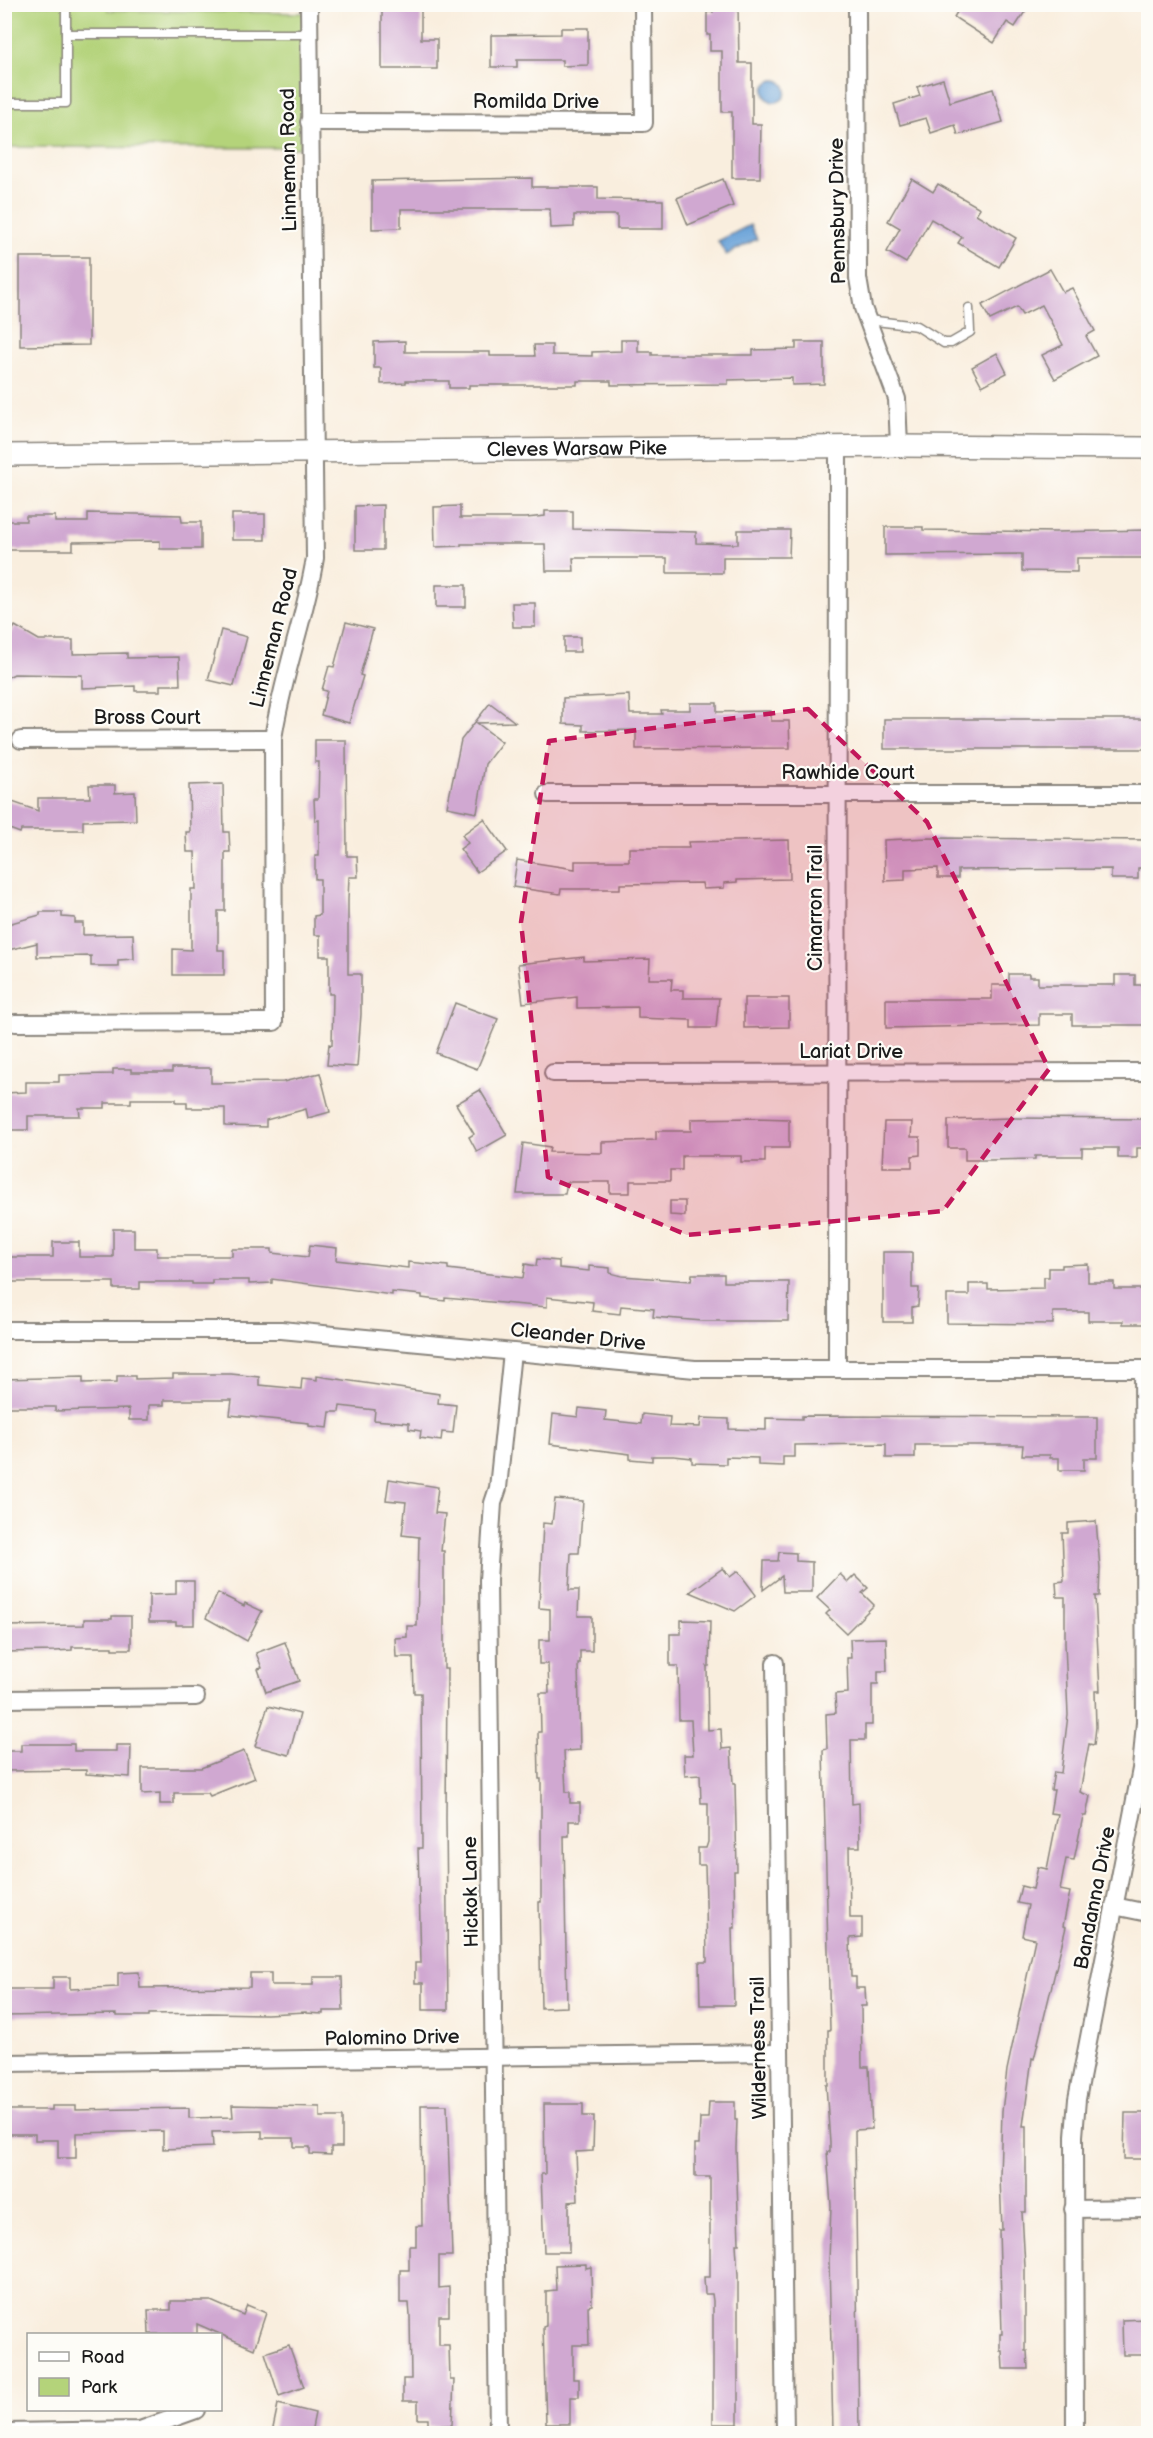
<svg xmlns="http://www.w3.org/2000/svg" width="1153" height="2438" font-family="'Balsamiq Sans',sans-serif">
<style>
.green{fill:#b4d37a;stroke:#68784b;stroke-width:1.5}
.water{fill:#69a2d8;stroke:#425f7a;stroke-width:1.5}
.building{fill:#d0a8d1}
.lines{fill:none;stroke-linecap:round;stroke-linejoin:round}
.service-casing{stroke:#8a857d;stroke-width:11}
.minor-casing{stroke:#8a857d;stroke-width:20}
.tertiary-casing{stroke:#8a857d;stroke-width:24}
.service{stroke:#fff;stroke-width:8}
.minor{stroke:#fff;stroke-width:16}
.tertiary{stroke:#fff;stroke-width:21}
.marked{fill:#c2185b;fill-opacity:0.2;stroke:#c2185b;stroke-width:4.5;stroke-dasharray:12 8;stroke-linejoin:round}
.labels{text-anchor:middle;dominant-baseline:central;stroke-width:4.5;stroke-linejoin:round;paint-order:stroke}
.street-label{font-size:20px;fill:#1c1c1c;stroke:#fdfcf7}
</style>
<rect width="100%" height="100%" fill="#fdfcf7"/>
<filter id="ink" filterUnits="userSpaceOnUse"><feTurbulence type="fractalNoise" baseFrequency=".0167" numOctaves="2"/><feDisplacementMap in="SourceGraphic" scale="12" xChannelSelector="R" yChannelSelector="G"/><feConvolveMatrix kernelMatrix="1 2 1 2 8 2 1 2 1" color-interpolation-filters="sRGB"/></filter>
<filter id="wash" filterUnits="userSpaceOnUse"><feTurbulence type="fractalNoise" baseFrequency=".008" numOctaves="4" result="noise"/><feDisplacementMap in="SourceGraphic" scale="24" xChannelSelector="R" yChannelSelector="G"/><feGaussianBlur stdDeviation="1.35" result="paint"/><feColorMatrix in="noise" values="0 0 0 0 0 0 0 0 0 0 0 0 0 0 0 0 0 1.4 0 .05"/><feComposite in="paint" operator="in"/></filter>
<g filter="url(#wash)">
<rect width="100%" height="100%" fill="#f9eede"/>
<polygon class="green" points="108,4 108,10 309,13 310,148 5,147 5,5"/>
<g class="water">
<circle cx="775" cy="91" r="11"/>
<polygon points="750,225 757,239 726,255 718,241"/>
</g>
<g id="blocks">
<g class="building">
<polygon points="382,4 421,4 421,39 437,39 437,69 382,69"/>
<polygon points="713,4 738,4 739,63 752,63 752,124 761,124 760,178 732,178 732,112 722,112 722,51 710,51 710,35 707,35 707,12 713,12"/>
<polygon points="962,4 1030,4 1015,27 1007,22 994,43 954,17"/>
<polygon points="561,28 588,28 588,65 562,66 562,60 517,60 517,67 491,67 491,35 561,34"/>
<polygon points="943,79 950,102 993,89 1003,122 958,135 955,125 931,133 926,118 900,125 894,104 920,96 917,87"/>
<polygon points="532,178 532,187 598,187 598,199 663,200 663,229 617,229 617,215 574,215 574,227 551,228 550,209 401,209 401,228 372,229 372,181"/>
<polygon points="723,179 733,206 688,225 677,198"/>
<polygon points="912,179 933,192 938,184 980,208 976,214 1016,238 999,267 958,243 962,237 931,219 906,263 887,252 900,228 888,221"/>
<polygon points="20,257 89,257 89,345 20,346"/>
<polygon points="1050,269 1063,292 1072,288 1095,331 1086,336 1097,356 1055,379 1042,355 1063,345 1042,305 1022,315 1017,307 990,320 982,305"/>
<polygon points="621,340 638,340 638,352 652,352 652,355 753,355 753,350 796,349 796,342 824,342 824,384 792,385 792,378 728,380 728,384 611,385 611,381 577,381 577,385 469,385 469,388 449,388 449,381 406,381 406,383 381,384 381,368 374,368 374,342 405,341 405,352 490,352 490,356 535,356 534,345 552,345 552,355 592,356 592,352 621,351"/>
<polygon points="997,353 1007,373 982,386 972,367"/>
<polygon points="383,505 383,550 355,550 355,506"/>
<polygon points="460,506 460,518 526,518 545,516 545,511 573,511 573,529 696,532 696,543 738,544 738,530 790,530 789,557 723,557 723,573 667,573 667,558 573,558 574,571 546,571 545,544 461,544 461,546 435,547 434,507"/>
<polygon points="88,513 181,515 182,522 201,522 201,549 160,549 160,541 73,542 73,550 4,550 4,521 26,521 26,516 55,516 55,522 88,522"/>
<rect x="232" y="514" width="33" height="26"/>
<polygon points="885,527 923,527 923,530 1055,532 1147,530 1147,558 1077,558 1077,572 1022,571 1022,554 885,555"/>
<rect x="436" y="585" width="30" height="22"/>
<polygon points="512,603 535,603 535,627 513,627"/>
<polygon points="346,622 373,629 360,675 363,676 349,723 321,715 327,691 322,690 329,666 334,667"/>
<polygon points="15,626 39,640 73,640 73,654 127,653 127,658 179,657 180,685 160,685 160,691 135,691 135,686 82,688 82,675 14,674 4,679 4,645"/>
<polygon points="221,630 247,637 234,686 208,680"/>
<rect x="564" y="637" width="16" height="15"/>
<polygon points="629,695 630,714 662,714 661,710 690,710 690,703 717,703 717,712 771,711 771,721 789,721 790,748 636,749 636,730 583,731 583,725 563,724 563,698"/>
<polygon points="490,703 515,722 477,723 502,742 485,764 477,813 447,807 461,740"/>
<rect x="884" y="719" width="265" height="30"/>
<polygon points="315,740 346,740 347,856 357,856 358,877 349,877 348,900 348,974 361,974 361,1014 357,1067 327,1065 329,1044 332,1045 333,994 329,994 329,956 320,956 320,935 314,935 314,916 320,915 320,879 315,879 315,856 319,856 319,820 315,821 314,799 318,799 319,762 315,762"/>
<polygon points="223,784 224,832 229,832 230,852 225,852 225,911 218,911 218,950 224,950 224,975 173,975 173,949 191,950 191,889 196,889 195,852 187,852 186,832 190,832 189,785"/>
<polygon points="89,785 115,785 115,793 135,792 136,820 83,821 83,830 21,830 20,833 4,827 4,799 38,811 38,798 90,798"/>
<polygon points="484,819 507,851 477,872 460,849 468,843 462,835"/>
<polygon points="929,838 1149,840 1149,868 1138,868 1138,879 1111,879 1111,869 958,870 958,878 938,878 938,868 905,869 905,880 885,881 884,840"/>
<polygon points="789,840 790,879 737,880 737,882 724,883 724,888 703,889 702,883 620,884 620,889 561,889 560,894 513,887 517,860 575,869 575,861 629,861 629,848 689,848 688,842"/>
<polygon points="40,912 62,912 62,917 75,918 75,923 83,923 83,935 133,934 134,959 118,960 118,966 91,966 91,956 37,957 37,943 4,951 4,925 40,915"/>
<polygon points="584,957 584,961 650,959 649,979 672,979 671,990 683,990 683,998 719,998 716,1028 691,1028 691,1020 638,1018 638,1007 577,1008 577,997 523,1003 518,964"/>
<polygon points="1009,974 1029,974 1029,977 1038,977 1038,985 1115,985 1115,975 1135,975 1135,985 1149,985 1149,1025 1072,1025 1072,1014 1039,1014 1039,1025 886,1028 886,999 992,999 992,985 1009,985"/>
<polygon points="744,998 789,998 789,1027 744,1028"/>
<polygon points="455,1003 498,1019 477,1069 436,1053"/>
<polygon points="172,1068 211,1068 211,1083 283,1082 320,1073 330,1112 308,1118 306,1109 266,1120 266,1127 225,1126 225,1108 187,1108 187,1102 176,1102 176,1099 131,1099 131,1103 105,1103 105,1108 79,1108 80,1116 28,1116 28,1130 4,1130 4,1093 26,1092 26,1082 59,1082 59,1075 113,1074 113,1069 131,1069 131,1072 172,1072"/>
<polygon points="480,1090 507,1135 477,1152 469,1137 474,1134 456,1104"/>
<polygon points="754,1118 789,1119 789,1148 765,1148 765,1162 741,1162 741,1156 682,1156 682,1170 670,1170 670,1181 630,1181 630,1193 610,1193 610,1182 567,1182 565,1194 517,1194 523,1143 550,1147 549,1152 602,1153 602,1142 656,1140 656,1131 691,1131 691,1119"/>
<polygon points="1011,1118 1149,1119 1149,1148 1137,1148 1137,1158 1118,1158 1118,1148 1082,1148 1082,1156 1035,1156 1035,1159 989,1160 965,1160 965,1148 948,1148 948,1120"/>
<polygon points="884,1122 912,1122 911,1137 920,1137 920,1155 912,1156 912,1167 882,1167"/>
<polygon points="670,1201 685,1201 685,1216 670,1215"/>
<polygon points="113,1229 134,1229 134,1248 157,1248 157,1256 232,1256 232,1249 272,1249 272,1253 308,1257 310,1245 337,1248 336,1260 408,1268 408,1262 448,1266 448,1269 523,1278 525,1264 536,1266 537,1259 559,1261 559,1268 589,1271 589,1266 610,1268 610,1273 622,1276 691,1281 692,1274 724,1274 724,1282 789,1282 788,1321 703,1321 653,1317 654,1309 621,1306 620,1314 592,1311 593,1302 547,1297 547,1307 445,1298 445,1301 422,1298 422,1295 392,1292 392,1295 272,1279 272,1283 249,1284 249,1280 212,1280 212,1284 192,1284 192,1282 140,1282 140,1289 114,1289 114,1282 4,1282 4,1257 53,1257 53,1242 79,1242 79,1257 113,1257"/>
<polygon points="883,1252 912,1252 912,1288 919,1288 918,1306 912,1307 912,1322 883,1322"/>
<polygon points="1088,1264 1088,1282 1114,1282 1114,1289 1149,1289 1149,1324 1123,1324 1123,1321 1088,1321 1088,1312 1053,1312 1053,1324 947,1323 947,1295 969,1295 969,1284 988,1284 988,1289 1044,1288 1044,1277 1049,1277 1049,1268 1062,1268 1062,1265"/>
<polygon points="173,1374 231,1374 259,1377 259,1385 301,1389 302,1378 317,1380 317,1376 439,1394 438,1403 456,1405 453,1433 442,1432 441,1441 420,1438 421,1431 409,1429 409,1423 374,1420 375,1410 340,1406 339,1412 330,1412 328,1428 309,1426 309,1423 230,1415 232,1400 164,1400 164,1405 149,1405 149,1420 129,1420 129,1409 55,1411 55,1407 4,1407 4,1379 83,1377 83,1383 117,1382 117,1376 135,1376 135,1379 173,1378"/>
<polygon points="579,1408 606,1411 605,1420 641,1424 642,1414 670,1417 669,1426 700,1427 701,1418 729,1419 729,1429 766,1430 766,1418 802,1419 802,1416 1097,1417 1097,1458 1084,1458 1084,1470 1059,1470 1059,1458 1050,1458 1050,1455 1022,1455 1023,1445 915,1445 915,1458 886,1458 886,1444 794,1445 794,1457 783,1457 783,1466 758,1465 758,1458 726,1457 726,1464 692,1463 692,1458 674,1456 652,1456 652,1461 630,1459 630,1454 550,1444 553,1414 578,1417"/>
<polygon points="389,1479 438,1487 435,1513 445,1514 441,1551 444,1551 444,1669 447,1669 446,1819 448,2010 423,2010 423,1983 415,1983 415,1963 421,1963 418,1848 422,1848 421,1693 414,1693 413,1657 396,1657 395,1638 407,1637 407,1626 417,1626 419,1537 402,1535 406,1502 386,1500"/>
<polygon points="555,1499 583,1501 579,1553 571,1553 569,1590 579,1590 578,1616 592,1616 592,1651 580,1651 580,1664 578,1664 580,1750 564,1751 566,1792 570,1792 570,1803 580,1803 580,1821 569,1821 569,1836 564,1836 567,2007 541,2008 539,1902 541,1902 541,1779 539,1779 538,1732 541,1732 540,1693 549,1693 548,1664 539,1664 539,1640 550,1640 550,1609 539,1608 543,1523 552,1524"/>
<polygon points="1096,1521 1100,1568 1099,1596 1095,1596 1100,1691 1095,1691 1096,1727 1094,1745 1089,1744 1080,1792 1090,1796 1086,1816 1083,1816 1074,1860 1066,1859 1060,1890 1070,1892 1063,1926 1066,1927 1034,2059 1032,2058 1023,2126 1026,2126 1026,2212 1022,2212 1025,2267 1025,2351 1027,2351 1028,2369 1003,2369 1002,2351 1000,2351 1000,2334 1002,2334 999,2230 1002,2230 1000,2177 1002,2111 1007,2070 1035,1939 1022,1936 1028,1905 1017,1903 1021,1886 1033,1889 1038,1867 1047,1869 1058,1814 1050,1813 1054,1790 1051,1790 1054,1772 1061,1773 1068,1715 1065,1643 1065,1597 1057,1597 1056,1582 1064,1581 1062,1533 1068,1533 1068,1523"/>
<polygon points="779,1552 796,1553 796,1561 812,1562 812,1592 783,1592 782,1576 763,1590 764,1561 778,1561"/>
<polygon points="723,1568 730,1577 738,1571 756,1595 735,1611 690,1592"/>
<polygon points="840,1574 848,1582 855,1575 868,1588 862,1593 874,1605 846,1633 826,1614 830,1610 817,1598"/>
<polygon points="176,1581 194,1581 194,1625 176,1625 176,1622 149,1622 149,1595 176,1594"/>
<polygon points="218,1593 244,1606 245,1603 262,1611 247,1641 206,1618"/>
<polygon points="112,1616 131,1616 131,1649 112,1649 112,1647 72,1647 72,1650 55,1651 4,1652 4,1626 84,1625 84,1619 112,1619"/>
<polygon points="681,1620 710,1621 709,1666 707,1666 708,1730 721,1729 722,1749 731,1748 733,1784 735,1784 737,1871 734,1871 735,1928 732,1928 734,2005 700,2005 699,1962 707,1962 706,1901 705,1865 698,1865 698,1848 706,1848 708,1842 708,1803 701,1803 700,1775 685,1776 684,1755 693,1755 691,1720 679,1720 678,1666 670,1666 670,1634 681,1634"/>
<polygon points="886,1638 887,1671 878,1671 878,1684 872,1684 872,1725 865,1725 865,1740 851,1740 852,1804 859,1803 860,1847 849,1847 850,1918 862,1918 862,1937 850,1938 851,1977 856,1977 856,1988 865,1988 866,2006 861,2006 862,2067 869,2067 872,2129 855,2130 859,2433 833,2433 829,2261 831,2206 827,2152 830,2152 830,2143 826,2085 828,2085 828,2030 830,2030 823,1750 827,1749 826,1714 836,1713 835,1694 848,1693 847,1658 851,1658 850,1639"/>
<polygon points="285,1642 299,1681 266,1692 258,1669 262,1668 256,1653"/>
<polygon points="268,1706 300,1714 289,1755 255,1746"/>
<polygon points="21,1744 74,1744 74,1751 116,1751 116,1745 131,1745 130,1777 86,1774 86,1770 4,1771 4,1751 21,1751"/>
<polygon points="244,1751 255,1778 210,1796 208,1793 174,1793 174,1804 160,1804 160,1793 142,1794 142,1768 201,1768"/>
<polygon points="139,1972 140,1988 250,1987 250,1973 271,1973 271,1985 313,1985 313,1977 342,1977 343,2011 323,2011 323,2014 306,2013 306,2012 267,2014 210,2013 149,2014 149,2016 116,2016 116,2014 4,2016 4,1989 53,1989 53,1977 70,1977 70,1989 118,1987 118,1973"/>
<polygon points="709,2102 735,2102 735,2120 737,2120 736,2148 739,2244 736,2244 738,2275 738,2424 713,2424 713,2301 712,2294 705,2294 704,2277 710,2277 710,2177 695,2177 695,2144 699,2144 700,2118 708,2118"/>
<polygon points="544,2104 583,2104 583,2116 594,2116 593,2151 576,2152 578,2201 569,2202 569,2252 544,2252 541,2174 545,2174"/>
<polygon points="232,2105 320,2107 320,2117 342,2117 342,2147 331,2147 331,2155 310,2154 310,2147 294,2147 294,2138 262,2138 262,2131 212,2132 213,2147 163,2149 163,2131 76,2133 76,2158 58,2158 58,2140 35,2140 35,2134 4,2134 4,2110 52,2110 52,2106 76,2106 76,2110 189,2108 189,2118 233,2117"/>
<polygon points="421,2105 447,2105 452,2256 439,2256 439,2288 449,2287 449,2316 439,2316 439,2345 449,2345 450,2380 454,2380 452,2425 428,2426 428,2419 418,2419 418,2401 403,2401 403,2379 411,2379 410,2316 409,2303 400,2303 400,2270 409,2270 409,2246 416,2246 416,2226 422,2226"/>
<polygon points="1125,2113 1147,2113 1148,2159 1124,2159"/>
<polygon points="586,2264 586,2268 591,2267 592,2305 588,2306 589,2345 573,2345 573,2379 579,2379 579,2397 570,2397 570,2424 546,2424 543,2327 546,2326 546,2291 556,2290 555,2265"/>
<polygon points="171,2301 211,2301 243,2315 247,2305 266,2313 254,2349 197,2324 197,2334 149,2334 148,2310 171,2310"/>
<polygon points="1147,2319 1147,2355 1123,2355 1122,2320"/>
<polygon points="289,2345 304,2387 279,2396 265,2353"/>
<polygon points="278,2404 315,2413 311,2433 272,2433"/>
</g>
</g>
</g>
<g filter="url(#ink)">
<use href="#blocks" fill-opacity="0" stroke="#8a857d" stroke-width="1.5"/>
<g class="lines">
<g class="service-casing">
<g id="service">
<polyline points="66,34 310,34"/>
<polyline points="4,103 66,103 66,4"/>
<polyline points="868,320 917,326 944,343 951,343 970,332 969,308"/>
</g>
</g>
<g class="minor-casing">
<g id="minor">
<polyline points="857,4 858,278 863,308 897,399 899,446"/>
<polyline points="309,122 644,123 643,4"/>
<polyline points="21,740 273,739"/>
<polyline points="547,794 1148,794"/>
<path d="M15,1023L274,1022L273,739C282,677 305,619 315,558L309,4"/>
<polyline points="553,1073 1148,1072"/>
<polyline points="4,1330 281,1330 695,1369 1148,1369"/>
<polyline points="837,1369 838,447"/>
<polyline points="775,1663 785,2434"/>
<polyline points="4,1699 196,1697"/>
<polyline points="1114,1906 1148,1913"/>
<polyline points="4,2063 780,2053"/>
<polyline points="1073,2209 1148,2208"/>
<polyline points="4,2432 140,2430 196,2410"/>
<polyline points="498,2434 488,1580 493,1503 498,1488 512,1352"/>
<polyline points="1075,2434 1074,2136 1077,2099 1141,1769 1145,1722 1143,1369"/>
</g>
</g>
<g class="tertiary-casing">
<g id="tertiary">
<path id="s1" d="M4,455L899,446L1148,448"/>
</g>
</g>
<use href="#service" class="service"/>
<use href="#minor" class="minor"/>
<use href="#tertiary" class="tertiary"/>
</g>
</g>
<path class="marked" d="M808,709L927,822L1049,1069L943,1211L687,1235L548,1177L521,922L549,741Z"/>
<g class="labels">
<g class="street-label">
<text x="536" y="102">Romilda Drive</text>
<text transform="translate(289 160) rotate(-91)">Linneman Road</text>
<text transform="translate(838 211) rotate(-91)">Pennsbury Drive</text>
<text stroke="none"><textPath href="#s1" startOffset="573">Cleves Warsaw Pike</textPath></text>
<text transform="translate(274 638) rotate(-76)">Linneman Road</text>
<text x="147" y="718">Bross Court</text>
<text x="848" y="773">Rawhide Court</text>
<text transform="translate(816 908) rotate(-90)">Cimarron Trail</text>
<text x="851" y="1052">Lariat Drive</text>
<text transform="translate(578 1337) rotate(6)">Cleander Drive</text>
<text transform="translate(471 1892) rotate(-91)">Hickok Lane</text>
<text transform="translate(1095 1898) rotate(-79)">Bandanna Drive</text>
<text transform="translate(392 2038) rotate(-1)">Palomino Drive</text>
<text transform="translate(759 2048) rotate(-91)">Wilderness Trail</text>
</g>
</g>
<rect width="1153" height="2438" fill="none" stroke="#fdfcf7" stroke-width="24"/>
<rect x="27" y="2333" width="195" height="78" fill="#fdfcf7" stroke="#a3a29f" stroke-width="1.5"/>
<rect x="39" y="2352" width="30" height="9" fill="#ffffff" stroke="#a3a29f" stroke-width="1.5"/>
<text x="81" y="2363" font-size="18" fill="#1c1c1c">Road</text>
<rect x="39" y="2378" width="30" height="18" fill="#b4d37a" stroke="#a3a29f" stroke-width="1.5"/>
<text x="81" y="2393" font-size="18" fill="#1c1c1c">Park</text>
</svg>
